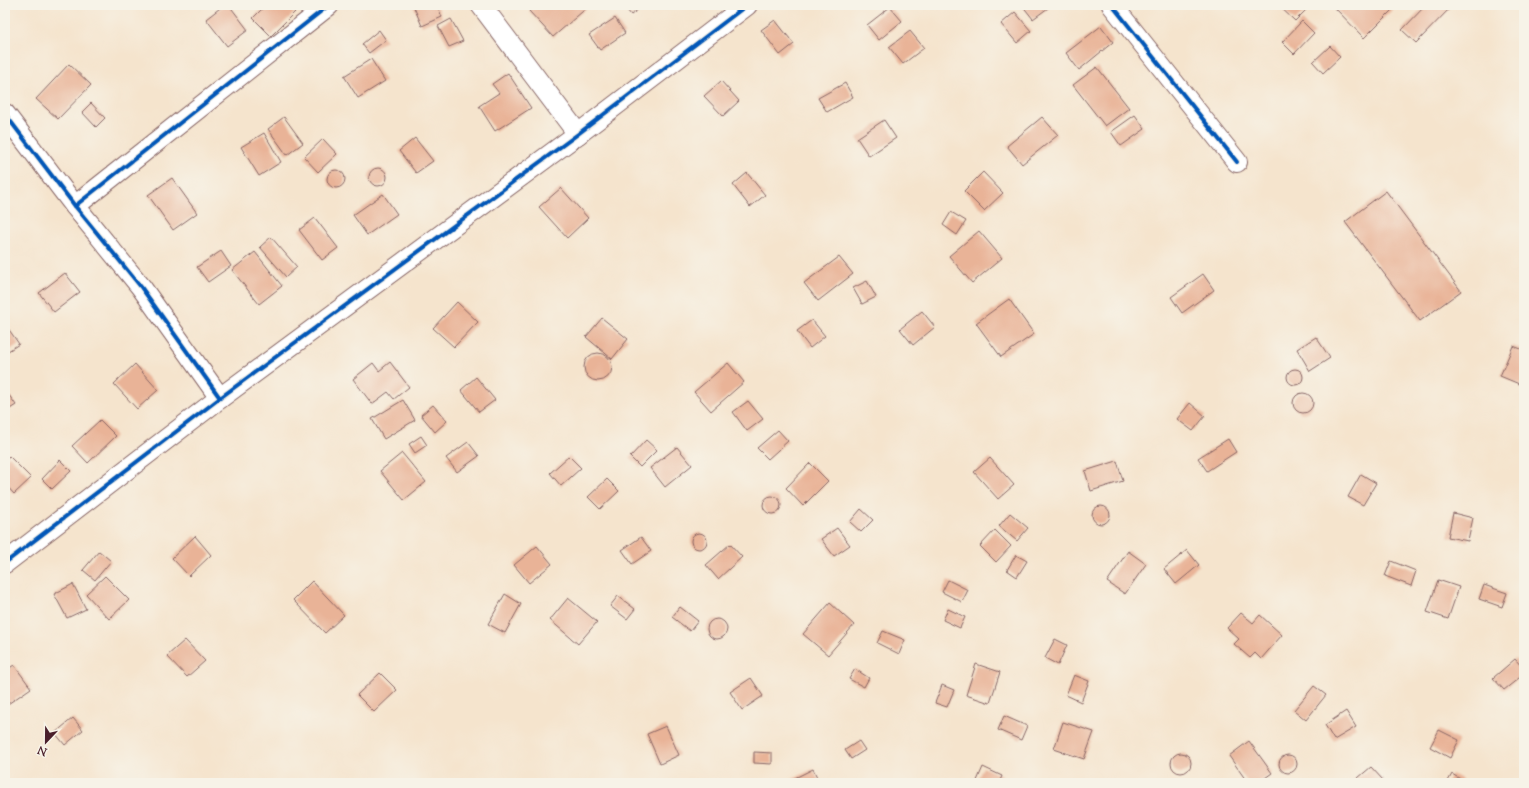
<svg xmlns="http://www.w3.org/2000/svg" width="1529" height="788" font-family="'Sorts Mill Goudy',serif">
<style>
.building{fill:#e9b397}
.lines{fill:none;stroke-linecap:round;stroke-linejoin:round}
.street-casing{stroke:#866464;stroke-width:22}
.street{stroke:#fff;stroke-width:20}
.cycleway-casing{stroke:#f7f3e8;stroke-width:6}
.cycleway{stroke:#0057b8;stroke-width:4}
</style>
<rect width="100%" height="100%" fill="#f7f3e8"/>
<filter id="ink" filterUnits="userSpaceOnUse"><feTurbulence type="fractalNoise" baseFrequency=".025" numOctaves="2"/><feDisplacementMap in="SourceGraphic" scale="8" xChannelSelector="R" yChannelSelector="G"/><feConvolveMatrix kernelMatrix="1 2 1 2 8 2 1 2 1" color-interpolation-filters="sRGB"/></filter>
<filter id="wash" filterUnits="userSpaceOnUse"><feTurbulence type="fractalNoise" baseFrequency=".012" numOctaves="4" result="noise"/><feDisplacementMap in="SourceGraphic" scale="16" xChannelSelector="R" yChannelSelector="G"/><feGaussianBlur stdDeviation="0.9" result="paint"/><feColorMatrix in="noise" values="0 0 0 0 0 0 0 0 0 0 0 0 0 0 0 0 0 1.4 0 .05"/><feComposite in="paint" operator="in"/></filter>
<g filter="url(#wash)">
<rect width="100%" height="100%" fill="#f5e4cd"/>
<g id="blocks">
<g class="building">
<polygon points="224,5 229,5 248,30 227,46 206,19"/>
<polygon points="266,5 288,5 295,12 271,36 253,18"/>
<polygon points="413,5 437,5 442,17 422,26"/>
<polygon points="536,5 590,5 553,37 529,11"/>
<polygon points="623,5 644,5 631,15"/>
<polygon points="1022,5 1052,5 1033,19"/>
<polygon points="1278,5 1311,5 1295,21"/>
<polygon points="1337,5 1397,5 1364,38 1334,7"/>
<polygon points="1426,5 1453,5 1416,43 1402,30"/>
<polygon points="890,7 902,21 879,40 867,25"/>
<polygon points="1015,12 1031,31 1017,43 1001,24"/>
<polygon points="615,18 625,33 600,50 589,35"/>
<polygon points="451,19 463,41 449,47 438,26"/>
<polygon points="775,20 794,44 780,55 761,30"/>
<polygon points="1302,21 1314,33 1294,54 1282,42"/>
<polygon points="1101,26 1113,42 1079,70 1066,53"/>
<polygon points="379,30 386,40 369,53 362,44"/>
<polygon points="910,31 924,48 903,64 889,47"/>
<polygon points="1330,46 1340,57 1323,73 1313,62"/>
<polygon points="371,59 385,81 358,98 344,76"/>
<polygon points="69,64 91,85 58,119 36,99"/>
<polygon points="1097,67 1129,108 1105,126 1073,85"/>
<polygon points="508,73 531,108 495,131 479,106 499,93 492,84"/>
<polygon points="721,81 739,101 723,116 704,96"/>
<polygon points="845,83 853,97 827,112 818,98"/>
<polygon points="91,103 105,118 96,127 82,112"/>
<polygon points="1135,115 1145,129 1121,146 1111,132"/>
<polygon points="284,117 303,143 287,155 268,129"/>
<polygon points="1042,117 1058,135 1022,164 1007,146"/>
<polygon points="884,120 896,138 869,156 857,138"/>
<polygon points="264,133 281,162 259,176 241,147"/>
<polygon points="415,138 433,161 416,173 399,151"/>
<polygon points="323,139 337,154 318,172 304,157"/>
<circle cx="378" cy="177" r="9"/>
<circle cx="336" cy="179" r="9"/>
<polygon points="983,172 1003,193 984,211 964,191"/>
<polygon points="747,173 765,195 750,207 733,185"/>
<polygon points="172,178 197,213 173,230 148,195"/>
<polygon points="561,188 588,218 567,238 539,207"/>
<polygon points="1386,191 1461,291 1420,321 1345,222"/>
<polygon points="383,194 397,214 367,235 353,215"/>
<polygon points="951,212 966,221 957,235 943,225"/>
<polygon points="315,218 338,248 322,260 299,230"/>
<polygon points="979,231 1002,258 972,283 949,256"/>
<polygon points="271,237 297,267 286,277 260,247"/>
<polygon points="221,251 231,266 208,282 197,267"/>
<polygon points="255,252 282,286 259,304 232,270"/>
<polygon points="839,257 853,274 818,301 804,283"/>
<polygon points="65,273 80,292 54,312 39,293"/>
<polygon points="1203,274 1214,290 1182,313 1171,297"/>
<polygon points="867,281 876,297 862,304 853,288"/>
<polygon points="1009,299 1034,334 1001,357 976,323"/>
<polygon points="457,302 478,322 454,347 433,328"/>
<polygon points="922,311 935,327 913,345 900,329"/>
<polygon points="602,318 628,339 612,359 586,337"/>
<polygon points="812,320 825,336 810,348 797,331"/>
<polygon points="5,324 19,344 5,353"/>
<polygon points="1316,337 1330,358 1310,371 1297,349"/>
<polygon points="1513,346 1524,350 1524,386 1500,376"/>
<circle cx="598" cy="367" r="14"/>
<polygon points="390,362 409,387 394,399 388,392 372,404 353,379 373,363 379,371"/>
<polygon points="728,363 744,382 711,411 694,392"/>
<polygon points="135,364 158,390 137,409 114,384"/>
<circle cx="1295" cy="377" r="8"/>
<polygon points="476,377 495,400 479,412 461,390"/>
<polygon points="6,391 16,405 5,412 5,392"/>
<circle cx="1303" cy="403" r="10"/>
<polygon points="403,400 415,420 384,439 372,419"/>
<polygon points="748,401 763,419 747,431 733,412"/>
<polygon points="1190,403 1205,416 1193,431 1177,419"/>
<polygon points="433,405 447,421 435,432 421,415"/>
<polygon points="100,420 116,436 88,463 72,446"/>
<polygon points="778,430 788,441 768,459 757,448"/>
<polygon points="421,436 427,445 415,453 409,444"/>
<polygon points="1228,439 1236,452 1207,471 1198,458"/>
<polygon points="646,440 657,450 640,467 630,457"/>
<polygon points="468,442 479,456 457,472 446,458"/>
<polygon points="677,447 692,465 665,487 650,468"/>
<polygon points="402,453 426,482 404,500 380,471"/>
<polygon points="9,456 31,478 14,494 5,484 5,460"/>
<polygon points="569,456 581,468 561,486 550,473"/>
<polygon points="990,458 1014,485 998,499 974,472"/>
<polygon points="60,460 71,471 52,489 42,479"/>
<polygon points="1117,461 1123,481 1091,491 1085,471"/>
<polygon points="810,463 828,481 803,506 786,488"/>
<polygon points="1361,474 1376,483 1363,505 1348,497"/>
<polygon points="607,479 619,491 600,509 588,497"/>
<circle cx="772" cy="505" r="9"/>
<circle cx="1101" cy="515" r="9"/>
<polygon points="861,509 873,520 861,532 850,522"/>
<polygon points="1010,513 1028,528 1017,541 999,526"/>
<polygon points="1453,513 1473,518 1468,541 1448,537"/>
<polygon points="837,528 850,545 834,556 821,539"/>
<polygon points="995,530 1011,546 996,562 980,546"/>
<circle cx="699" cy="541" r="8"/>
<polygon points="195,536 211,555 189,576 172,558"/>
<polygon points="641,537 651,551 632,564 622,550"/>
<polygon points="730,544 742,557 718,579 706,565"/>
<polygon points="537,546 552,564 529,583 514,565"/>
<polygon points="1187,550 1199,565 1176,584 1164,569"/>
<polygon points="99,551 111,561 95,580 83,570"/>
<polygon points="1128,551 1146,564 1125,594 1107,582"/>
<polygon points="1016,555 1027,561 1017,577 1007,570"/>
<polygon points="1391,561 1416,571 1411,586 1385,576"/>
<polygon points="105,576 129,600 109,619 86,594"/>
<polygon points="948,580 968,590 962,602 942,592"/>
<polygon points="1438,580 1459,587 1448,619 1427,612"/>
<polygon points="312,581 344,615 325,633 293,600"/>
<polygon points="73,584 86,609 67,618 54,594"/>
<polygon points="1484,585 1507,593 1502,607 1479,599"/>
<polygon points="505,594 521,604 505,633 488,624"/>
<polygon points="618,596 635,609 627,619 610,606"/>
<polygon points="568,598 597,622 578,644 550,620"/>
<polygon points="830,603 854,625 828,655 803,634"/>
<polygon points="680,607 698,621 690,631 672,617"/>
<polygon points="948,609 965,617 960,628 943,620"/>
<polygon points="1241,613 1253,623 1260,615 1282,635 1261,659 1255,653 1250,658 1234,644 1239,639 1227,628"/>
<circle cx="717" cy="629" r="10"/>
<polygon points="883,631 905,640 899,654 877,643"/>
<polygon points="1055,639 1067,645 1058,665 1045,658"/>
<polygon points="185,640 205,661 187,677 167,656"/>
<polygon points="1515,659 1524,669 1524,674 1504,690 1493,678"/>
<polygon points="976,664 1000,672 990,703 966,695"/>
<polygon points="14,665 31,688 5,706 5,671"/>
<polygon points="855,669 869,678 864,687 849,679"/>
<polygon points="380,673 397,690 374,712 357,695"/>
<polygon points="1074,675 1089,681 1081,702 1066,695"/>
<polygon points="751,678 763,696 742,710 730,692"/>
<polygon points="942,685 954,690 947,707 935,703"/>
<polygon points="1314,686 1326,695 1306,720 1294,710"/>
<polygon points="1346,711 1356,727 1334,740 1325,725"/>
<polygon points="1004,716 1027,726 1021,740 998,730"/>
<polygon points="73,718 83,730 65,745 55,733"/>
<polygon points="1063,722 1094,732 1084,759 1054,749"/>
<polygon points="666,726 679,755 660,764 647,734"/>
<polygon points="1439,730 1459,740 1450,758 1430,747"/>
<polygon points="859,741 865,750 851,759 845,750"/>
<polygon points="1249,741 1272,773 1258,783 1248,783 1229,756"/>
<polygon points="754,752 772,753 772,764 754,763"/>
<circle cx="1181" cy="763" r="10"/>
<circle cx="1288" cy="764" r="9"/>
<polygon points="983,767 1002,776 999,783 976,783"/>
<polygon points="1371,767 1383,780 1379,783 1352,783"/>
<polygon points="813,769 820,783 788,783 787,782"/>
<polygon points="1452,774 1467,783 1447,783"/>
</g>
</g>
</g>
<g filter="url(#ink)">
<use href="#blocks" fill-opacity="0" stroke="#866464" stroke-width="1"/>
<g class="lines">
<g class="street-casing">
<g id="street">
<polyline points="481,5 578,134"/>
<polyline points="1112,5 1237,162"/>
<polyline points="5,114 75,206 141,287 220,398"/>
<polyline points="75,206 329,5"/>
<polyline points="5,563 220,398 578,134 747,5"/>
</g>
</g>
<use href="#street" class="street"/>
<g class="cycleway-casing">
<g id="cycleway">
<polyline points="1112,5 1237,162"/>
<polyline points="5,114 75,206 141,287 220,398"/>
<polyline points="75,206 329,5"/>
<polyline points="5,563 220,398 578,134 747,5"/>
</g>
</g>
<use href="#cycleway" class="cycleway"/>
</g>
</g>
<rect width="1529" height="788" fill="none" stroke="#f7f3e8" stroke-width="20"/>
<g transform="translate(46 742) rotate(202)" stroke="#f7f3e8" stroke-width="3" paint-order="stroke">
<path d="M0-3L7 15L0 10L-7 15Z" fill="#4a1f2b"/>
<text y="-6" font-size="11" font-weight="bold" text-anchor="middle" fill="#4a1f2b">N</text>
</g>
</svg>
